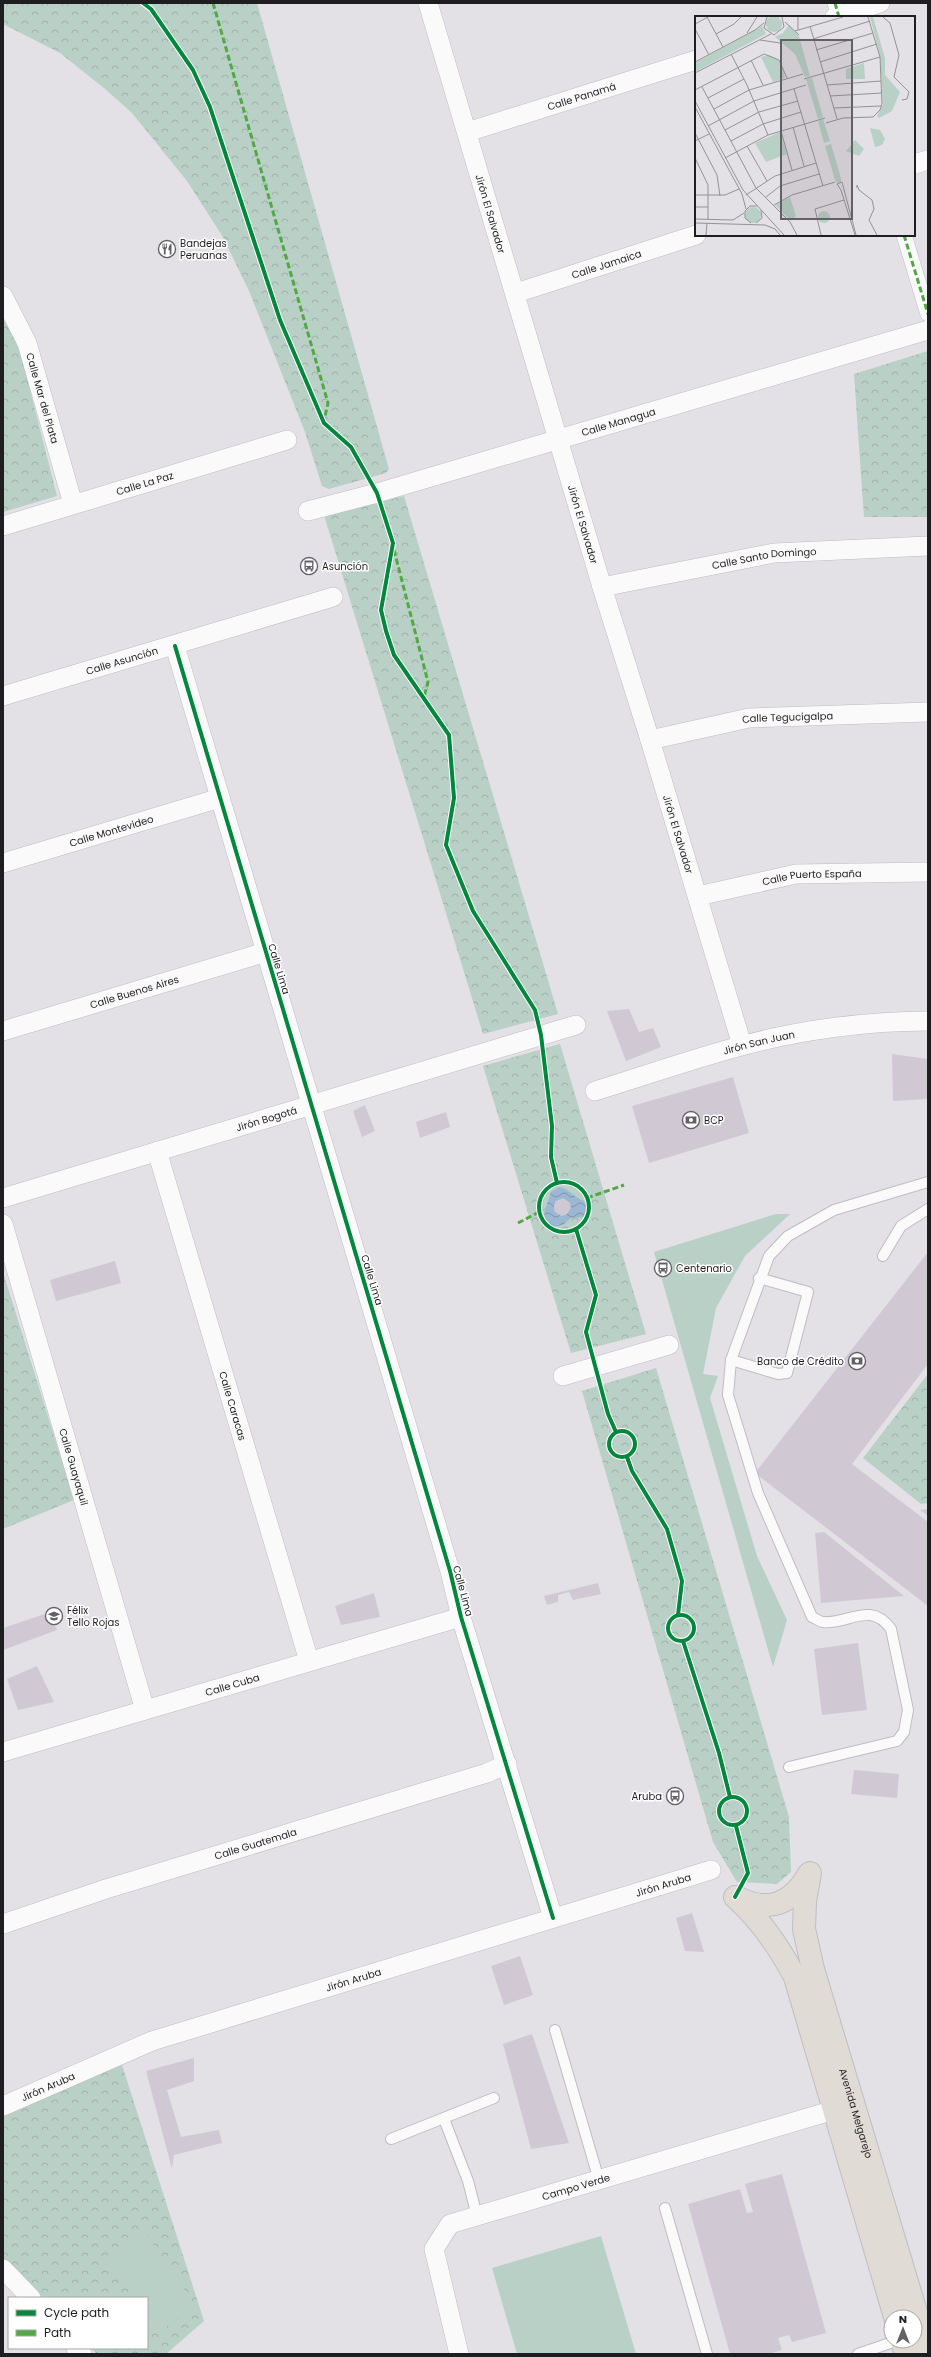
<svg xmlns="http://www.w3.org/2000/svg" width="931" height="2357" font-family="Poppins,sans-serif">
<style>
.forest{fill:url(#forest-crowns)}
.garden{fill:#b9d0c6}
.water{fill:url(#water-waves);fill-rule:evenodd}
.building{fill:#d0c9d4}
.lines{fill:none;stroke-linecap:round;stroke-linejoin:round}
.service-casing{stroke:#bfbdc2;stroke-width:12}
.pedestrian-casing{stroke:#bfbdc2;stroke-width:16}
.minor-casing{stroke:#bfbdc2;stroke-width:20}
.primary-casing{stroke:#bfbec1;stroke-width:24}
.service{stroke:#fbfafb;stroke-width:10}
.pedestrian{stroke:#fbfafb;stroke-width:15}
.minor{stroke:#fbfafb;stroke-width:19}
.primary{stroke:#e0dbd4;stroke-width:22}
.quiet{stroke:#52a943;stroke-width:3;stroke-dasharray:6 3;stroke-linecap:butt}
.cycleway-casing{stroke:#fff;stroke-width:6}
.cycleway{stroke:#00873e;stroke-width:4}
.labels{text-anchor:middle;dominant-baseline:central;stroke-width:3;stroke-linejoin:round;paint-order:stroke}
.street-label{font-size:10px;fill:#1e1d20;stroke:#fff}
.poi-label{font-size:10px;fill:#1e1d20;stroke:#fff;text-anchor:start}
.inset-road{fill:none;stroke:#949297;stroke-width:1}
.view{fill:#636165;fill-opacity:0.15;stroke:#636165;stroke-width:2}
.inset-edge{fill:none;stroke:#1e1d20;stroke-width:2}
</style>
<defs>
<pattern id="forest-crowns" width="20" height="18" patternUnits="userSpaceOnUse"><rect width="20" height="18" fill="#b9d0c6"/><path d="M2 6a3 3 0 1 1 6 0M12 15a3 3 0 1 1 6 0" fill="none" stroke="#9fb2aa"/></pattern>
<pattern id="water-waves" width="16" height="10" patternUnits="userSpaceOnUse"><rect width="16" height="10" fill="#9cb7d4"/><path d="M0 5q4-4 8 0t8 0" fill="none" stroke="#7f94ac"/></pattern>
</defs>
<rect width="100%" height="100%" fill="#e3e0e6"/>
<g class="forest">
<polygon points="3,3 257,3 389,469 386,473 329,489 322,486 305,432 249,291 223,237 187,181 132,113 104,88 60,53 3,24"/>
<polygon points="3,314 18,343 57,496 3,512"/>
<polygon points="928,351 928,517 864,517 854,374"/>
<polygon points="404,496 558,1014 483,1034 324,515"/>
<polygon points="560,1044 646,1334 571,1353 483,1066"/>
<polygon points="3,1272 74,1500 3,1529"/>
<polygon points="656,1368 789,1817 791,1872 777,1884 737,1882 713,1842 582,1391"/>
<polygon points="928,1374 928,1503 921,1504 863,1458"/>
<polygon points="122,2065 204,2321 166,2354 97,2354 91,2348 147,2348 147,2298 42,2298 3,2258 3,2116 8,2112"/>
</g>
<g class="garden">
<polygon points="776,1214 790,1214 745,1256 716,1308 703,1374 718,1376 710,1398 757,1556 787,1620 773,1667 654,1252"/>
<polygon points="144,2231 195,2305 160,2332 147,2315 147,2298 135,2298 104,2258"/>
<polygon points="601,2236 636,2354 517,2354 492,2268"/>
</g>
<path class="water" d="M559,1187C569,1189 575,1198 584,1201L588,1209L584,1217L571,1218L563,1225L553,1227L546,1222L544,1213L551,1192ZM563,1198L570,1203L571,1208L566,1215L561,1216L554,1211L555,1202Z"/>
<g class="building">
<polygon points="629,1009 639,1032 653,1028 661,1047 626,1061 607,1011"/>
<polygon points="892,1054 928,1059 928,1099 893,1101"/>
<polygon points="733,1077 749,1133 649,1163 632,1106"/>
<polygon points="365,1105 375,1131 362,1137 353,1111"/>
<polygon points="446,1112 450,1127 420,1138 416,1122"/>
<circle cx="562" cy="1207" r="8"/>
<polygon points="928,1252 928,1364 852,1464 928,1522 928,1606 755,1473"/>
<polygon points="115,1261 121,1283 56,1301 50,1280"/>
<polygon points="928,1509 928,1516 920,1510"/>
<polygon points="824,1532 904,1596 821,1603 815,1533"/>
<polygon points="598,1583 601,1594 573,1600 569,1592 558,1595 558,1602 547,1605 544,1596"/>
<polygon points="374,1593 380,1617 341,1625 335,1606"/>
<polygon points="48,1613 57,1630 3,1650 3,1628"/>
<polygon points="858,1643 867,1710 822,1715 814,1649"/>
<polygon points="37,1666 54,1702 18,1710 7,1679"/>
<polygon points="854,1770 899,1774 897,1798 851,1794"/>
<polygon points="692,1913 704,1952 685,1951 676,1918"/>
<polygon points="520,1956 533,1995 504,2005 491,1966"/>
<polygon points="532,2034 569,2143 531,2149 503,2044"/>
<polygon points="194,2058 194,2081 167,2090 181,2137 219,2130 222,2143 174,2155 172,2169 146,2071"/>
<polygon points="782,2174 826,2333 792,2342 789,2335 778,2338 782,2350 769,2354 730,2354 688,2204 740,2189 747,2213 753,2212 745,2184"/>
</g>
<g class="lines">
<g class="service-casing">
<g id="service">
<polyline points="883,1256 901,1226 928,1209"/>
<polyline points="731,1360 778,1374 787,1373 808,1292 759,1278"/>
<path d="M789,1767L897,1741L904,1732L908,1710L891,1629C870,1600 848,1625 823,1622C820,1622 815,1618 812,1617L758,1493L728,1395L731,1360L769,1256L788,1236L834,1210L928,1182"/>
<polyline points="555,2030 599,2180"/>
<polyline points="444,2119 468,2181 477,2216"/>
<polyline points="391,2139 494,2098"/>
<polyline points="665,2208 707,2354"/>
<polyline points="858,2354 896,2341"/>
</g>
</g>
<g class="pedestrian-casing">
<g id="pedestrian">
<polyline points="835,3 839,17"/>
<polyline points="904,235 928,314"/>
</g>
</g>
<g class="minor-casing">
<g id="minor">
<path id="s1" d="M428,3L602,587L650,740L742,1045"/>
<polyline points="835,17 880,3"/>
<path id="s2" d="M467,132L696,60"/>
<polyline points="914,164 928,160"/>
<path id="s3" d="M516,293L696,235"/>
<path id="s4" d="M3,296L27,343L73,504"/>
<path id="s5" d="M308,511L377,493L928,330"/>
<path id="s6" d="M3,526L287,440"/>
<path id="s7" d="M602,587L774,553L928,546"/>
<polyline points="175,646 450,1571 461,1617 553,1918"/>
<path id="s8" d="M3,696L333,597"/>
<path id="s9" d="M650,740L749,718L928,712"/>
<path id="s10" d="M3,863L220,798"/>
<path id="s11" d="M698,896L796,874L928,872"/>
<path id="s12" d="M3,1031L266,952"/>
<path id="s13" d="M595,1091C644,1076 692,1059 741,1046C799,1030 868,1021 928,1021"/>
<path id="s14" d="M157,1151L309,1661"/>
<path id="s15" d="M3,1198L576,1025"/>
<path id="s16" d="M3,1224L145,1710"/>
<polyline points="563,1376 669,1345"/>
<path id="s17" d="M3,1752L461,1617"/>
<path id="s18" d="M3,1924L106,1889L487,1773L507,1764"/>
<path id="s19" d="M3,2106L152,2041L711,1870"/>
<polyline points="3,2269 31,2298"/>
<polyline points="76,2348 82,2354"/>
<path id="s20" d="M459,2354L434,2249L450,2224L834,2110"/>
</g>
</g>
<g class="primary-casing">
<g id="primary">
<path id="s21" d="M810,1873L805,1901L804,1929L813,1969L928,2352"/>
<path d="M735,1897C761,1920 779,1947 795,1977L895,2317"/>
<path d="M738,1898C769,1913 792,1904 809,1874"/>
<polyline points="902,2341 906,2354"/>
</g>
</g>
<use href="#service" class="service"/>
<use href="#pedestrian" class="pedestrian"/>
<use href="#minor" class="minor"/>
<use href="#primary" class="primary"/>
<g class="quiet">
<polyline points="213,3 328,403 324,421"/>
<polyline points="835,3 839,17"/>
<polyline points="904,235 928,314"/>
<polyline points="394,550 428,682 424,697"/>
<polyline points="587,1198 624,1185"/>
<polyline points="518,1223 539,1212"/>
</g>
<g class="cycleway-casing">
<g id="cycleway">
<polyline points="143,3 151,9 193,70 210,107 280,320 324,423 351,447 377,493 393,543 381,610 386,631 394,655 449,735 454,798 446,845 473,911 535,1010 541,1035 552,1126 551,1157 557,1183"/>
<polyline points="175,646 450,1571 461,1617 553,1918"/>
<circle cx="564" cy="1207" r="25"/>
<polyline points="576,1229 596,1295 586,1332 608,1414 616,1432"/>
<circle cx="622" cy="1444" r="13"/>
<polyline points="627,1457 632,1471 667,1529 682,1581 678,1615"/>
<circle cx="681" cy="1628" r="13"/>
<polyline points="683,1641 719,1753 730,1797"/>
<circle cx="733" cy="1811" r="14"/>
<polyline points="735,1897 748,1873 736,1826"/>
</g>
</g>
<use href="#cycleway" class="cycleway"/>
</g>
<defs>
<g id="restaurant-ring" transform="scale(0.9)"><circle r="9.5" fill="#fff" stroke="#636165" stroke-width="1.5"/><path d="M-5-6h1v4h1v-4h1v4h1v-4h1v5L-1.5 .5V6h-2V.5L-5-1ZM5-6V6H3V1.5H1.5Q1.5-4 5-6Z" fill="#636165"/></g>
<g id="bus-ring" transform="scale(0.9)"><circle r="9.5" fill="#fff" stroke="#636165" stroke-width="1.5"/><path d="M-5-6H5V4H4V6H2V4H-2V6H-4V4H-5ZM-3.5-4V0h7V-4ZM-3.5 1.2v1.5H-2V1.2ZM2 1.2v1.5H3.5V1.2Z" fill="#636165"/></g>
<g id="bank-ring" transform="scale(0.9)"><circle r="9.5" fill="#fff" stroke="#636165" stroke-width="1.5"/><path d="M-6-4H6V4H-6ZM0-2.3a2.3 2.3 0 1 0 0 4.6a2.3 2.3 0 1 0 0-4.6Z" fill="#636165"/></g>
<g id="school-ring" transform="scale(0.9)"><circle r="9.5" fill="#fff" stroke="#636165" stroke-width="1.5"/><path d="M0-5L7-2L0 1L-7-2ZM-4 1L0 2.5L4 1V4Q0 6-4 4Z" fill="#636165"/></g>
</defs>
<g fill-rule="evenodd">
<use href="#restaurant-ring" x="167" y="249"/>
<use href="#bus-ring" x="309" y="566"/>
<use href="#bank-ring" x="691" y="1120"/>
<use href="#bus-ring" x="663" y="1268"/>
<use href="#bank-ring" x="857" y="1361"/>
<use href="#school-ring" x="54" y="1616"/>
<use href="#bus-ring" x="675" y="1796"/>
</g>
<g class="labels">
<g class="street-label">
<text stroke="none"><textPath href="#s2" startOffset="120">Calle Panamá</textPath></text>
<text stroke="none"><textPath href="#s1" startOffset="220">Jirón El Salvador</textPath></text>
<text stroke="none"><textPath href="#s3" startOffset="95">Calle Jamaica</textPath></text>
<text stroke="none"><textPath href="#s4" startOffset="110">Calle Mar del Plata</textPath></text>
<text stroke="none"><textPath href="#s5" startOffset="323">Calle Managua</textPath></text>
<text stroke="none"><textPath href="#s6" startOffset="148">Calle La Paz</textPath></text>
<text stroke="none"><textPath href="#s1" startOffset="544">Jirón El Salvador</textPath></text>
<text stroke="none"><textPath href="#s7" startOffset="165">Calle Santo Domingo</textPath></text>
<text stroke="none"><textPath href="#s8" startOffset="124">Calle Asunción</textPath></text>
<text stroke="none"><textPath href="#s9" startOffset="140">Calle Tegucigalpa</textPath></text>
<text stroke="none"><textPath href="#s10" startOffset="113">Calle Montevideo</textPath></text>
<text stroke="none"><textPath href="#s1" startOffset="868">Jirón El Salvador</textPath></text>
<text stroke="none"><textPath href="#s11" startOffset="116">Calle Puerto España</textPath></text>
<text transform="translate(279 969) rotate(73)">Calle Lima</text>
<text stroke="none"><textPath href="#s12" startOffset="137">Calle Buenos Aires</textPath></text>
<text stroke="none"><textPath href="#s13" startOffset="171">Jirón San Juan</textPath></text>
<text stroke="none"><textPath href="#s15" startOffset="275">Jirón Bogotá</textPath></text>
<text transform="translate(372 1280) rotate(73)">Calle Lima</text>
<text stroke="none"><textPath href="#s14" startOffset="266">Calle Caracas</textPath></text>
<text stroke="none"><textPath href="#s16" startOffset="253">Calle Guayaquil</textPath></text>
<text transform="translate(463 1591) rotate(75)">Calle Lima</text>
<text stroke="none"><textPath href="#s17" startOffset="239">Calle Cuba</textPath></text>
<text stroke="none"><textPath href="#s18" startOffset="265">Calle Guatemala</textPath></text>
<text stroke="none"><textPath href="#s19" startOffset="697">Jirón Aruba</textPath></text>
<text stroke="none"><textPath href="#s19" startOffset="373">Jirón Aruba</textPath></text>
<text stroke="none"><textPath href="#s19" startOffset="49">Jirón Aruba</textPath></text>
<text stroke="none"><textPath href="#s21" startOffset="248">Avenida Melgarejo</textPath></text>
<text stroke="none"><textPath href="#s20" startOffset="269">Campo Verde</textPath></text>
</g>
<g class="poi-label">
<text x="180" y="243">Bandejas<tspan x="180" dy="12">Peruanas</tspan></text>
<text x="322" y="566">Asunción</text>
<text x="704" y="1120">BCP</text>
<text x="676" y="1268">Centenario</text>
<text x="844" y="1361" text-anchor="end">Banco de Crédito</text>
<text x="67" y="1610">Félix<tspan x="67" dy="12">Tello Rojas</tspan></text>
<text x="662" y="1796" text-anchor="end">Aruba</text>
</g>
</g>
<g transform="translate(695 16)">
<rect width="220" height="220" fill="#e3e0e6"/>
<path d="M67,10L71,18L0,56V47Z" fill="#b9d0c6"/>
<path d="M71 8a8 8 0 1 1 16 0a8 8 0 1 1-16 0ZM175,1H178L190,42V59L205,76L197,95L184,102L182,100L188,89L185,40ZM94,9L104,20L115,60L110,61L100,38L80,21L88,17ZM74,39L81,42L87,49L90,62L78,66L66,41ZM169,47L170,63H151V53ZM117,62L128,101L123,103L111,63ZM128,103L135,125L129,127L123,105ZM175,112L185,114L190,123L187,129L180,131ZM85,116L92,138L71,146L60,127ZM160,124L169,133L164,140L151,135ZM136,128L146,162V166L142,167L140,164L130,130ZM95,181L101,200L96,205L80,189ZM50 199a8 8 0 1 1 16 0a8 8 0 1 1-16 0Z" fill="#b9d0c6"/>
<path d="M123 201a6 6 0 1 1 12 0a6 6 0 1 1-12 0Z" fill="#b9d0c6"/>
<path class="inset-road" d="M12,1L28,31M72,1L69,12L79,19L89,11L87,1M103,1V14M188,1L195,7L204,39L199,61L214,76L212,83L207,84M90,6L104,19M0,8L13,1M115,10L142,103M0,13L14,39M100,15L148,1M52,17L62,1M21,18L39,8L46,1M118,23L175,5M65,24L85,27M121,34L178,17M36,38L52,69L73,119M56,44L68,69M0,46L60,14L69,7M125,46L182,28M0,57L76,18M109,63L185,41M132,69L186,65M7,71L61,172L95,206L102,219M99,73L128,170M0,74L69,38L84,44L92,62M135,80L187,77M13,82L49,63M0,85L48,174L89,219M0,91L47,178L51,193M139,92L186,90M19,93L54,74L108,58M131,107L148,102L178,101L185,94L187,88L185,41L173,1M13,110L59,85L111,69M98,111L109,150M30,114L64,96L103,85M86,115L97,154M0,117L22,159L25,180M0,125L14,118M36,125L68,108L106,96M52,130L72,165M0,142L13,169V203M30,142L73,119L130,102M162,172V169L164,174L177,184L179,193L174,204L182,219M0,179H30L44,173M51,179L80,160L121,147M71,181L85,170L124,158M79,189L97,179L140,166M0,191H13M0,203L38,204L49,197M0,207L70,209L80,213L85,219M56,207L50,202V195L55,190H62M61,207L67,202L66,194M11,219L12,207M126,219L120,193L149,184M160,219L146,174L142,168L147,166L161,219"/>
<path class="view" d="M86,24H157V203H86Z"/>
<rect width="220" height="220" class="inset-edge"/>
</g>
<rect width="931" height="2357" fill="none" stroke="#1e1d20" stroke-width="8"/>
<rect x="8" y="2297" width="140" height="52" fill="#ffffff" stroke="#a5a5a6"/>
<rect x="16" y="2310" width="20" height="6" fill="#00873e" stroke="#a5a5a6"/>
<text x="44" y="2317" font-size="12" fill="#1e1d20">Cycle path</text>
<rect x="16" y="2330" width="20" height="6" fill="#52a943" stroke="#a5a5a6"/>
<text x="44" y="2337" font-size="12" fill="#1e1d20">Path</text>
<g transform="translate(903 2329)"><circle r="19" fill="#ffffff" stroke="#a5a5a6"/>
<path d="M0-3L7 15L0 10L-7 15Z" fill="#636165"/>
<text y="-6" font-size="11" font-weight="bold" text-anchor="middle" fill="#1e1d20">N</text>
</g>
</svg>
